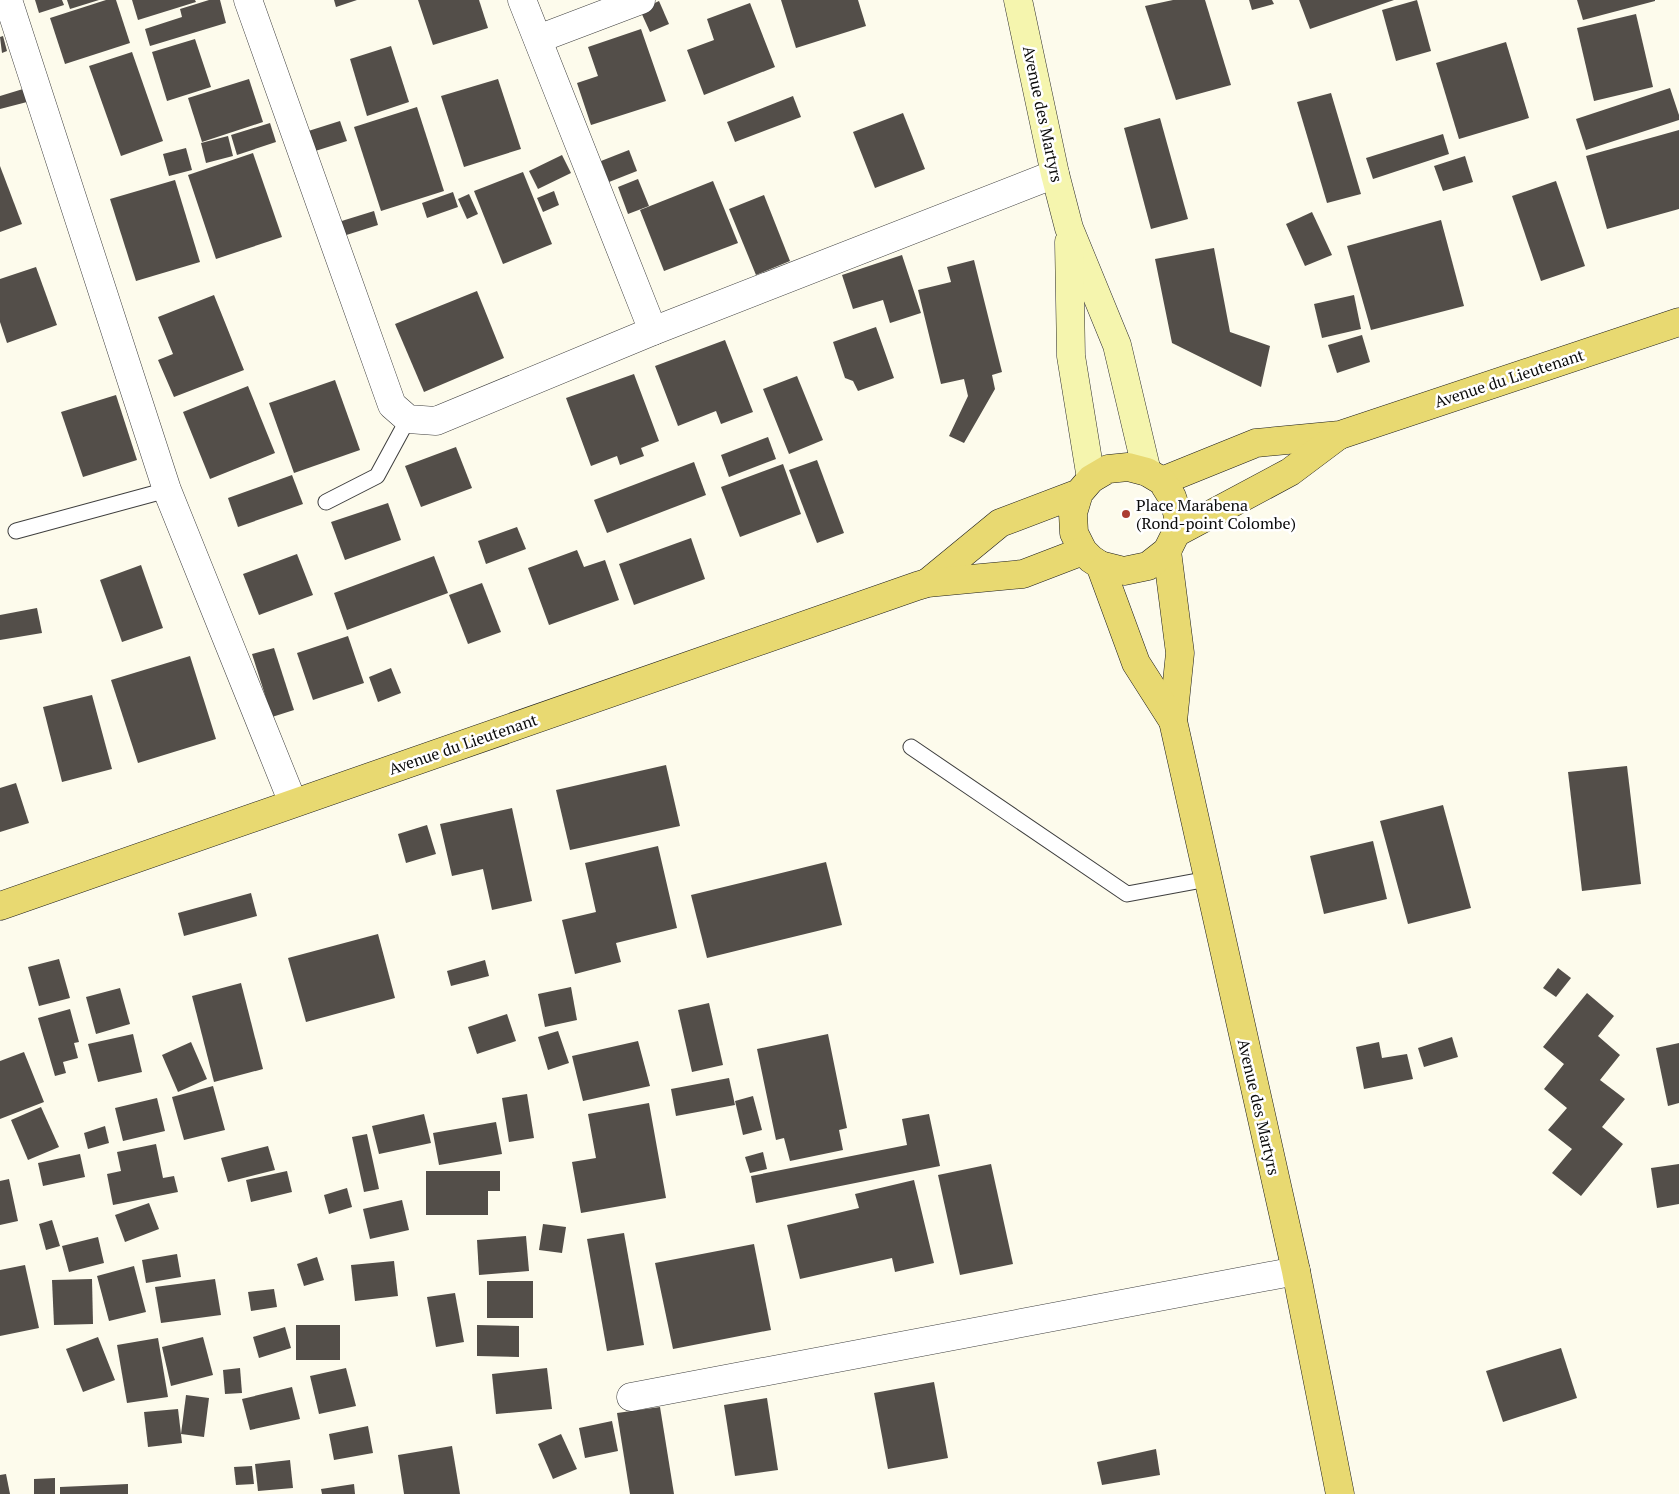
<svg xmlns="http://www.w3.org/2000/svg" width="1679" height="1494" font-family="'PT Serif',serif">
<style>
.building{fill:#534e49}
.lines{fill:none;stroke-linecap:round;stroke-linejoin:round}
.service-casing{stroke:#3e3e3e;stroke-width:17}
.minor-casing{stroke:#3e3e3e;stroke-width:29}
.secondary-casing{stroke:#2d2d2d;stroke-width:29}
.primary-casing{stroke:#1c1c1c;stroke-width:29}
.service{stroke:#fff;stroke-width:15}
.minor{stroke:#fff;stroke-width:28}
.secondary{stroke:#f5f5ae;stroke-width:28}
.primary{stroke:#e8d971;stroke-width:28}
.poi-dot{fill:#ab3c34;stroke:#fff;stroke-width:2}
.labels{text-anchor:middle;dominant-baseline:central;stroke-width:5;stroke-linejoin:round;paint-order:stroke}
.street-label{font-size:16px;fill:#0b0b0b;stroke:#fff}
.poi-label{font-size:16px;fill:#0b0b0b;stroke:#fff;text-anchor:start}
</style>
<rect width="100%" height="100%" fill="#fdfbec"/>
<g class="building">
<polygon points="35,0 62,0 64,5 39,13"/>
<polygon points="67,0 99,0 70,9"/>
<polygon points="106,0 116,0 130,43 65,64 50,18"/>
<polygon points="132,0 195,0 196,2 138,20"/>
<polygon points="209,0 220,0 226,23 150,46 145,29 182,17 180,9"/>
<polygon points="334,0 357,0 336,7"/>
<polygon points="418,0 479,0 488,28 433,45"/>
<polygon points="781,0 858,0 866,26 796,48"/>
<polygon points="1173,0 1205,0 1231,85 1176,100 1145,6"/>
<polygon points="1249,0 1272,0 1274,4 1252,10"/>
<polygon points="1299,0 1394,0 1310,29"/>
<polygon points="1417,0 1431,51 1396,61 1382,10"/>
<polygon points="1577,0 1655,0 1655,1 1583,20"/>
<polygon points="659,1 669,24 650,32 640,10"/>
<polygon points="750,3 775,67 704,95 687,50 714,40 707,19"/>
<polygon points="1636,14 1653,87 1594,101 1577,28"/>
<polygon points="641,29 666,101 591,125 577,83 598,76 588,47"/>
<polygon points="3,36 7,51 2,53 0,37"/>
<polygon points="195,39 211,87 167,101 152,52"/>
<polygon points="1506,42 1529,118 1459,139 1436,63"/>
<polygon points="391,46 409,102 367,116 350,59"/>
<polygon points="132,52 163,141 121,156 89,66"/>
<polygon points="249,79 263,122 202,142 188,98"/>
<polygon points="498,79 521,149 464,167 441,96"/>
<polygon points="1670,88 1679,115 1679,120 1586,150 1576,119"/>
<polygon points="23,89 27,102 0,109 0,96"/>
<polygon points="1331,93 1361,194 1327,203 1297,102"/>
<polygon points="793,96 801,117 735,142 727,122"/>
<polygon points="417,107 444,191 381,211 354,127"/>
<polygon points="903,113 925,169 875,188 853,132"/>
<polygon points="1160,118 1188,219 1151,229 1124,128"/>
<polygon points="340,121 347,141 309,153 302,133"/>
<polygon points="270,123 276,142 237,155 231,135"/>
<polygon points="1679,130 1679,209 1607,229 1586,156"/>
<polygon points="1443,134 1449,154 1373,179 1366,158"/>
<polygon points="228,136 233,156 206,163 201,143"/>
<polygon points="186,148 192,170 169,176 163,154"/>
<polygon points="629,150 637,171 609,182 601,161"/>
<polygon points="253,153 282,237 216,259 188,175"/>
<polygon points="562,155 571,173 538,189 529,171"/>
<polygon points="1465,156 1473,182 1443,191 1434,166"/>
<polygon points="0,166 22,224 0,232"/>
<polygon points="523,172 552,244 503,264 474,191"/>
<polygon points="638,179 649,206 628,214 618,187"/>
<polygon points="175,180 200,262 136,281 110,199"/>
<polygon points="713,181 738,243 664,271 640,210"/>
<polygon points="1556,181 1585,266 1541,281 1512,196"/>
<polygon points="554,191 559,205 543,212 537,198"/>
<polygon points="453,192 458,207 427,218 422,203"/>
<polygon points="469,194 478,214 467,219 458,199"/>
<polygon points="764,195 790,261 756,275 729,209"/>
<polygon points="374,211 378,225 337,238 332,224"/>
<polygon points="1312,212 1332,255 1305,266 1286,224"/>
<polygon points="1441,220 1464,306 1371,330 1347,246"/>
<polygon points="1214,248 1230,332 1270,346 1261,387 1172,343 1155,259"/>
<polygon points="902,255 921,313 890,323 883,300 853,309 842,275"/>
<polygon points="974,260 1002,372 992,375 995,389 964,443 949,436 968,396 964,379 941,384 918,290 951,282 947,267"/>
<polygon points="36,267 57,325 7,343 0,322 0,279"/>
<polygon points="477,291 504,358 424,392 395,324"/>
<polygon points="214,295 244,370 174,397 158,360 173,354 158,317"/>
<polygon points="1354,295 1361,329 1322,338 1314,304"/>
<polygon points="876,327 894,378 858,391 853,381 845,378 833,342"/>
<polygon points="1362,335 1370,362 1337,373 1328,345"/>
<polygon points="725,340 753,412 721,424 716,411 678,426 655,366"/>
<polygon points="634,374 659,441 641,448 644,456 620,465 617,456 591,466 566,398"/>
<polygon points="797,376 823,440 789,454 763,389"/>
<polygon points="335,380 360,450 294,473 269,403"/>
<polygon points="248,386 275,453 210,479 183,412"/>
<polygon points="116,395 137,460 83,477 61,412"/>
<polygon points="768,437 776,459 729,477 721,455"/>
<polygon points="456,447 472,488 421,507 405,466"/>
<polygon points="817,460 844,533 817,543 789,470"/>
<polygon points="694,462 706,495 607,533 594,500"/>
<polygon points="783,464 801,514 740,537 721,487"/>
<polygon points="292,475 303,504 238,527 228,498"/>
<polygon points="388,503 401,540 345,560 331,522"/>
<polygon points="517,527 526,549 486,564 478,541"/>
<polygon points="691,538 705,579 634,605 619,564"/>
<polygon points="577,550 584,567 605,560 619,600 549,625 528,568"/>
<polygon points="297,554 313,595 259,615 243,574"/>
<polygon points="434,556 448,593 347,630 334,593"/>
<polygon points="141,565 163,628 122,642 100,580"/>
<polygon points="482,583 501,632 468,644 449,595"/>
<polygon points="37,608 42,633 0,640 0,615"/>
<polygon points="348,636 364,683 313,700 297,653"/>
<polygon points="274,648 294,710 272,717 252,654"/>
<polygon points="190,656 216,739 138,763 111,680"/>
<polygon points="391,668 401,693 378,702 369,677"/>
<polygon points="92,695 112,769 62,782 43,707"/>
<polygon points="666,765 680,826 570,850 556,790"/>
<polygon points="1627,766 1641,884 1582,891 1568,772"/>
<polygon points="16,783 29,823 0,832 0,788"/>
<polygon points="1443,805 1471,908 1408,924 1380,821"/>
<polygon points="512,808 532,901 492,910 483,869 452,876 440,824"/>
<polygon points="427,825 436,854 406,863 398,834"/>
<polygon points="1373,841 1387,899 1324,914 1310,856"/>
<polygon points="658,846 677,928 616,943 621,962 575,974 562,920 596,912 585,863"/>
<polygon points="826,862 842,925 707,958 691,895"/>
<polygon points="251,893 257,916 184,936 178,913"/>
<polygon points="378,934 395,998 306,1022 288,958"/>
<polygon points="59,959 70,998 39,1006 28,967"/>
<polygon points="485,960 489,976 451,986 447,971"/>
<polygon points="1558,968 1571,978 1556,997 1543,988"/>
<polygon points="241,983 263,1069 214,1082 192,996"/>
<polygon points="571,987 577,1020 545,1027 538,994"/>
<polygon points="120,988 130,1024 96,1034 86,997"/>
<polygon points="1587,993 1614,1016 1598,1036 1620,1055 1600,1080 1625,1099 1602,1127 1623,1144 1581,1196 1552,1173 1572,1149 1548,1130 1567,1108 1544,1089 1564,1064 1543,1047"/>
<polygon points="709,1003 723,1065 692,1072 678,1010"/>
<polygon points="70,1009 79,1042 74,1043 78,1058 63,1062 66,1073 55,1076 38,1018"/>
<polygon points="507,1014 516,1041 477,1054 468,1027"/>
<polygon points="558,1031 569,1063 548,1070 538,1037"/>
<polygon points="133,1034 142,1072 98,1082 88,1044"/>
<polygon points="828,1034 847,1128 839,1130 843,1150 790,1161 784,1138 776,1140 757,1049"/>
<polygon points="1452,1037 1458,1057 1424,1067 1418,1048"/>
<polygon points="638,1041 650,1086 583,1101 572,1056"/>
<polygon points="191,1042 207,1079 178,1092 162,1055"/>
<polygon points="1379,1042 1382,1058 1407,1054 1413,1079 1364,1089 1356,1047"/>
<polygon points="1679,1043 1679,1103 1668,1106 1656,1048"/>
<polygon points="24,1052 44,1102 0,1119 0,1061"/>
<polygon points="729,1078 735,1105 676,1116 671,1089"/>
<polygon points="213,1086 225,1130 184,1140 172,1097"/>
<polygon points="527,1094 534,1138 509,1142 502,1098"/>
<polygon points="753,1096 762,1130 743,1135 735,1101"/>
<polygon points="157,1098 165,1131 123,1141 115,1108"/>
<polygon points="649,1103 666,1198 581,1213 572,1162 596,1158 588,1114"/>
<polygon points="41,1107 59,1147 28,1160 11,1120"/>
<polygon points="424,1114 431,1143 379,1154 372,1126"/>
<polygon points="929,1114 940,1166 756,1203 751,1176 907,1145 902,1119"/>
<polygon points="496,1122 502,1154 439,1165 433,1133"/>
<polygon points="105,1126 109,1143 88,1149 84,1133"/>
<polygon points="367,1134 379,1189 364,1192 352,1137"/>
<polygon points="156,1144 163,1178 174,1176 178,1192 113,1205 107,1174 121,1171 117,1152"/>
<polygon points="268,1146 275,1170 228,1182 221,1158"/>
<polygon points="763,1152 767,1169 750,1173 745,1157"/>
<polygon points="80,1154 85,1177 43,1186 38,1163"/>
<polygon points="991,1164 1013,1264 960,1275 938,1175"/>
<polygon points="1679,1164 1679,1204 1657,1208 1651,1168"/>
<polygon points="287,1171 292,1192 251,1202 246,1180"/>
<polygon points="426,1171 500,1171 500,1191 488,1191 488,1215 426,1215"/>
<polygon points="9,1179 18,1221 0,1225 0,1181"/>
<polygon points="914,1180 934,1263 895,1272 892,1258 800,1279 787,1225 859,1208 855,1194"/>
<polygon points="347,1188 352,1207 329,1214 324,1195"/>
<polygon points="402,1200 409,1230 370,1239 363,1209"/>
<polygon points="149,1203 159,1229 125,1242 115,1215"/>
<polygon points="52,1220 60,1246 46,1250 39,1224"/>
<polygon points="543,1224 566,1227 562,1253 539,1250"/>
<polygon points="624,1233 644,1345 607,1351 587,1239"/>
<polygon points="526,1236 529,1271 479,1275 477,1240"/>
<polygon points="98,1237 104,1263 69,1272 62,1246"/>
<polygon points="754,1244 771,1330 673,1349 655,1263"/>
<polygon points="177,1254 181,1277 146,1283 142,1260"/>
<polygon points="317,1257 324,1280 304,1286 297,1264"/>
<polygon points="394,1261 398,1296 355,1301 351,1265"/>
<polygon points="25,1265 39,1328 0,1336 0,1270"/>
<polygon points="134,1266 146,1312 109,1321 97,1276"/>
<polygon points="92,1279 93,1324 54,1325 52,1280"/>
<polygon points="215,1279 221,1315 161,1323 155,1287"/>
<rect x="487" y="1281" width="46" height="37"/>
<polygon points="274,1289 277,1307 251,1311 248,1292"/>
<polygon points="455,1293 464,1342 436,1347 427,1297"/>
<rect x="296" y="1325" width="44" height="35"/>
<polygon points="477,1325 519,1326 519,1357 477,1356"/>
<polygon points="285,1327 291,1348 259,1358 253,1337"/>
<polygon points="98,1337 115,1380 83,1392 66,1349"/>
<polygon points="203,1337 213,1375 171,1386 162,1347"/>
<polygon points="158,1338 168,1397 127,1403 117,1345"/>
<polygon points="1561,1348 1577,1398 1503,1422 1486,1371"/>
<polygon points="240,1368 242,1393 225,1394 223,1370"/>
<polygon points="346,1368 356,1406 319,1414 310,1376"/>
<polygon points="547,1368 552,1409 496,1414 492,1374"/>
<polygon points="934,1382 948,1458 888,1469 874,1393"/>
<polygon points="292,1387 300,1419 250,1430 242,1399"/>
<polygon points="186,1395 209,1398 204,1437 181,1434"/>
<polygon points="767,1398 778,1470 735,1476 724,1405"/>
<polygon points="660,1407 674,1494 630,1494 617,1413"/>
<polygon points="178,1409 182,1443 148,1447 144,1412"/>
<polygon points="612,1421 618,1451 585,1458 579,1428"/>
<polygon points="368,1426 373,1453 334,1460 329,1434"/>
<polygon points="561,1434 577,1469 553,1479 538,1444"/>
<polygon points="452,1446 460,1494 404,1494 398,1455"/>
<polygon points="1156,1449 1160,1475 1102,1485 1097,1462"/>
<polygon points="290,1460 293,1488 258,1491 255,1464"/>
<polygon points="252,1466 254,1484 236,1485 234,1467"/>
<polygon points="6,1474 10,1494 0,1494 0,1475"/>
<polygon points="55,1478 55,1494 34,1494 34,1479"/>
<polygon points="128,1484 128,1494 60,1494 60,1487"/>
<polygon points="354,1484 355,1494 322,1494 321,1489"/>
</g>
<g class="lines">
<g class="service-casing">
<g id="service">
<polyline points="326,502 377,476 408,419"/>
<polyline points="16,531 167,490"/>
<polyline points="911,747 1127,894 1208,879"/>
</g>
</g>
<g class="minor-casing">
<g id="minor">
<polyline points="8,0 167,490 293,803"/>
<polyline points="248,0 392,405 408,419 436,421 653,331 1055,174"/>
<polyline points="522,0 653,331"/>
<polyline points="538,39 641,0"/>
<polyline points="631,1397 1296,1271"/>
</g>
</g>
<g class="secondary-casing">
<g id="secondary">
<polyline points="1018,0 1055,174 1069,228 1117,345 1147,472"/>
<polyline points="1069,242 1071,356 1091,479"/>
</g>
</g>
<g class="primary-casing">
<g id="primary">
<polyline points="1162,481 1256,443 1340,435 1679,322"/>
<polyline points="1176,533 1290,472 1338,436"/>
<polyline points="1167,551 1180,653 1173,721"/>
<polyline points="1100,565 1136,663 1173,721 1296,1271 1340,1494"/>
<polyline points="927,583 1000,523 1079,493 1091,479 1108,469 1128,467 1147,472 1162,481 1172,497 1178,515 1176,533 1167,551 1148,566 1124,571 1100,565 1091,559 1083,551 1074,533 1073,513 1079,493"/>
<polyline points="0,906 917,586 927,583 1023,574 1083,551"/>
</g>
</g>
<use href="#service" class="service"/>
<use href="#minor" class="minor"/>
<use href="#secondary" class="secondary"/>
<use href="#primary" class="primary"/>
</g>
<circle class="poi-dot" cx="1126" cy="514" r="5"/>
<g class="labels">
<g class="street-label">
<text transform="translate(1043 114) rotate(78)">Avenue des Martyrs</text>
<text transform="translate(1509 378) rotate(-18)">Avenue du Lieutenant</text>
<text transform="translate(463 744) rotate(-19)">Avenue du Lieutenant</text>
<text transform="translate(1259 1107) rotate(77)">Avenue des Martyrs</text>
</g>
<g class="poi-label">
<text x="1136" y="505">Place Marabena<tspan x="1136" dy="18">(Rond-point Colombe)</tspan></text>
</g>
</g>
</svg>
